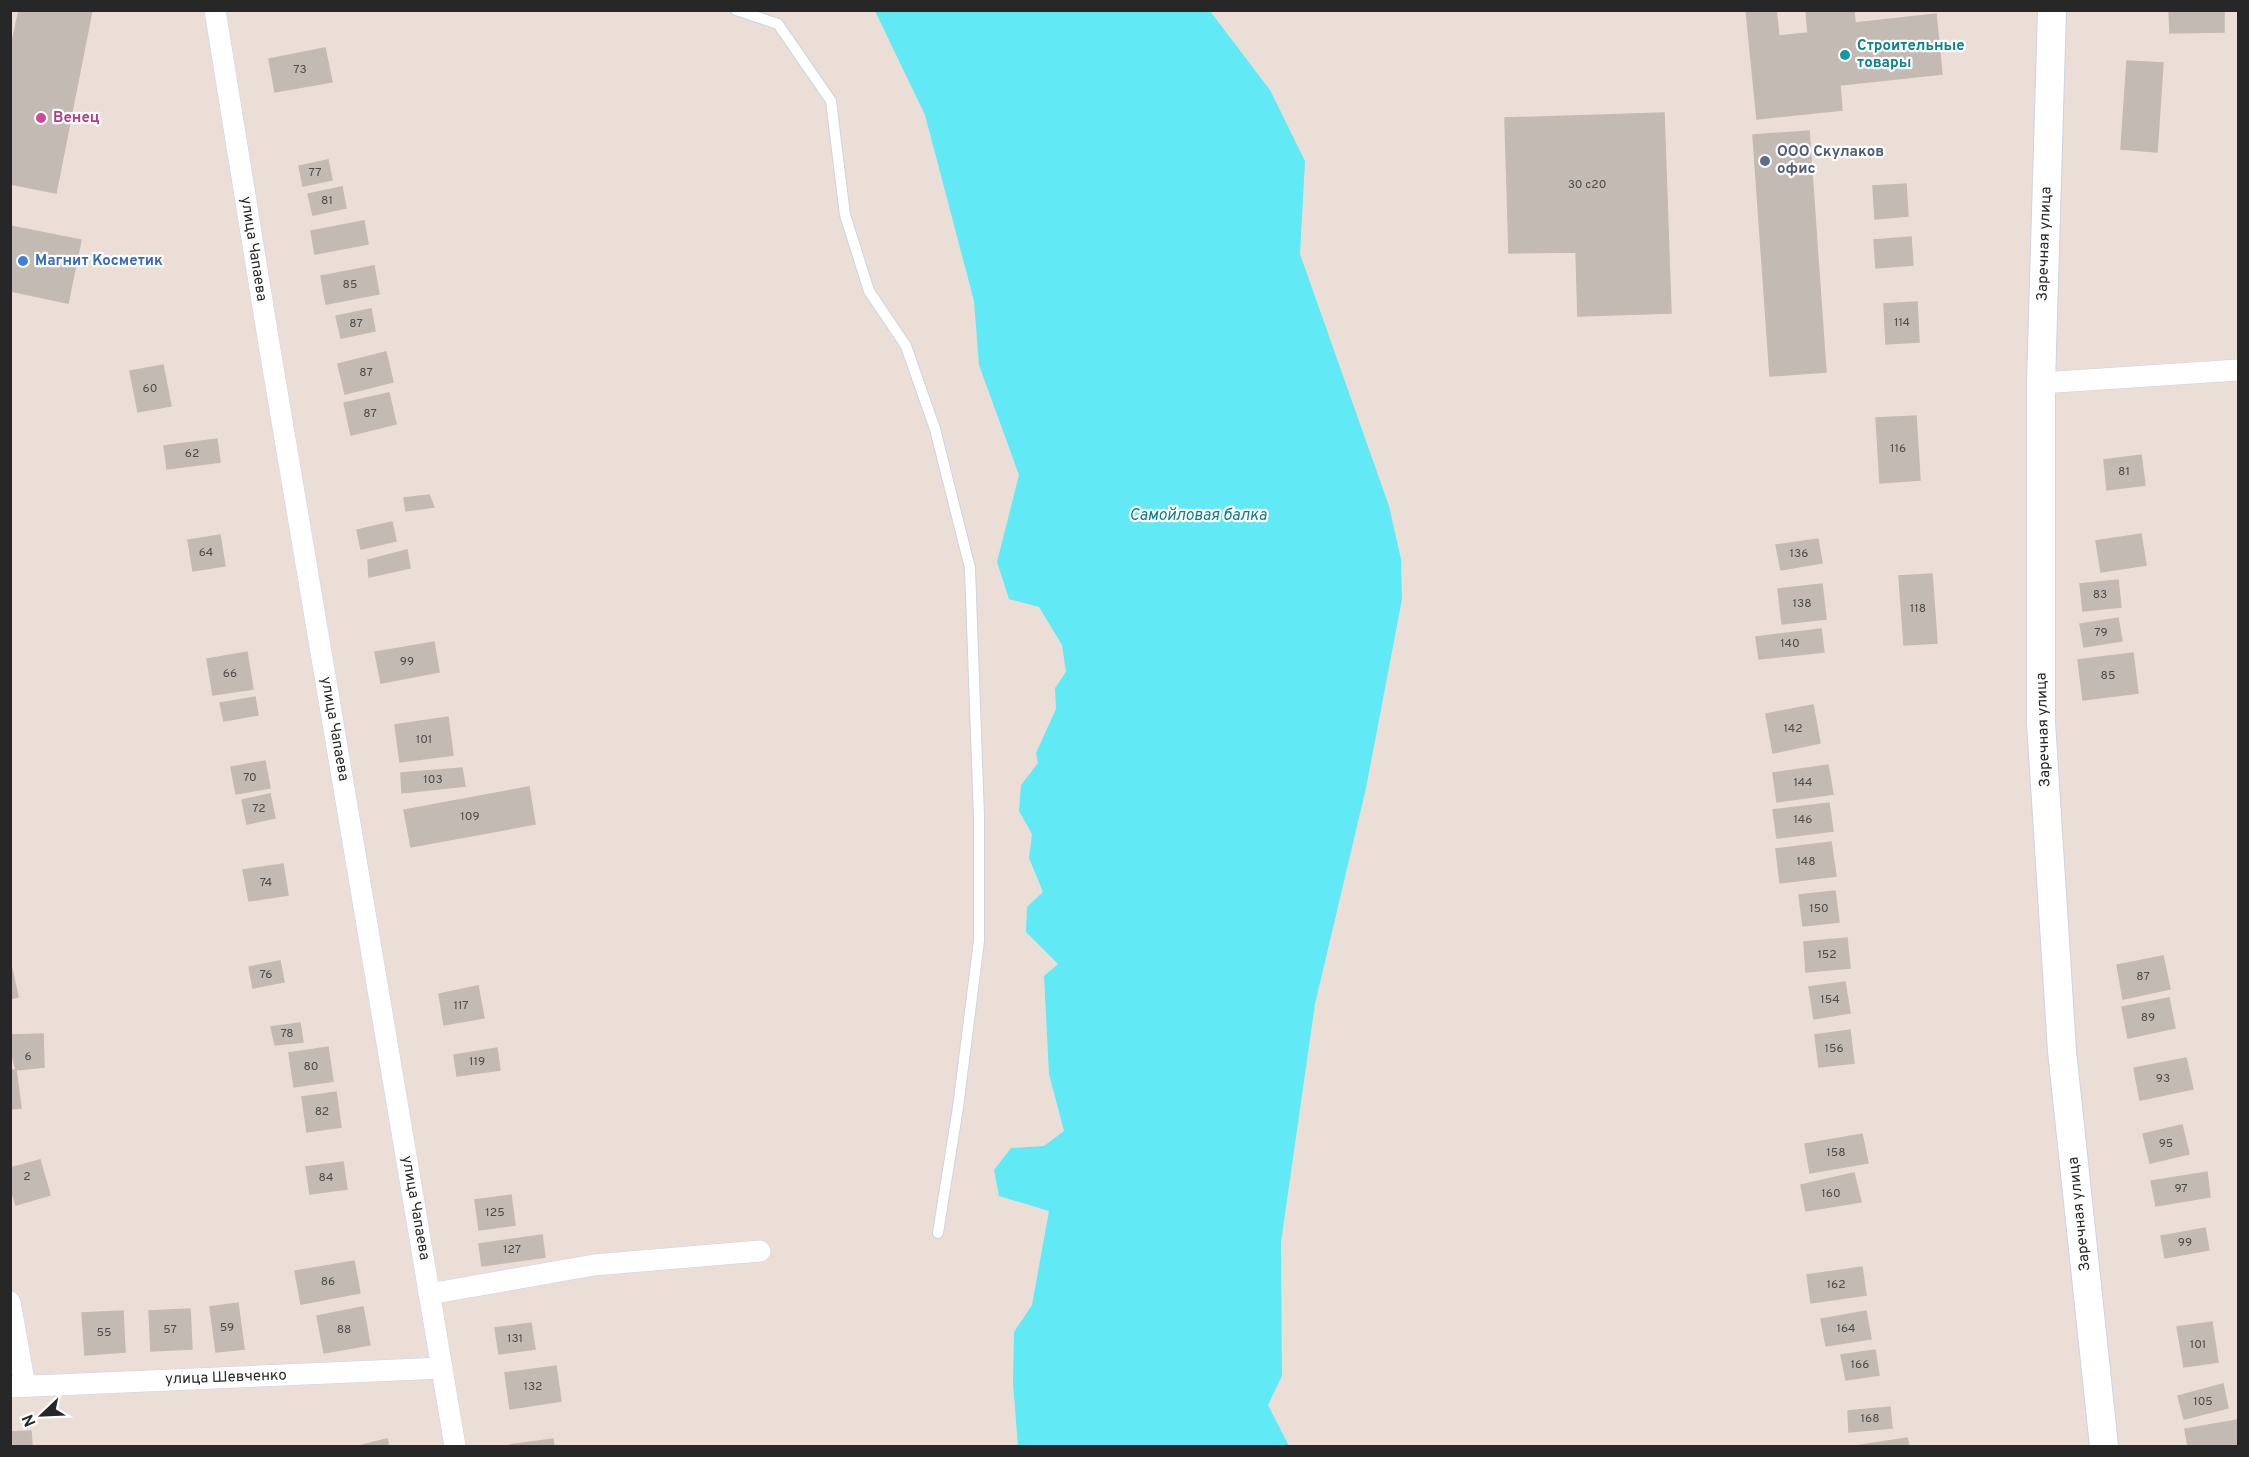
<svg xmlns="http://www.w3.org/2000/svg" width="2249" height="1457" font-family="Overpass,sans-serif">
<style>
.water{fill:#61eaf5}
.building{fill:#c2bab3;stroke:#c6bab1;stroke-width:1.5}
.lines{fill:none;stroke-linecap:round;stroke-linejoin:round}
.service-casing{stroke:#ccd4e1;stroke-width:12}
.minor-casing{stroke:#ccd4e1;stroke-width:22}
.secondary-casing{stroke:#ccd4e1;stroke-width:30}
.service{stroke:#fff;stroke-width:10}
.minor{stroke:#fff;stroke-width:21}
.secondary{stroke:#fff;stroke-width:28}
.culture-dot{fill:#0f9aa8;stroke:#fff;stroke-width:2}
.hotel-dot{fill:#d1479c;stroke:#fff;stroke-width:2}
.service-dot{fill:#5c6f8a;stroke:#fff;stroke-width:2}
.shop-dot{fill:#3f7fe0;stroke:#fff;stroke-width:2}
.labels{text-anchor:middle;dominant-baseline:central;stroke-width:4.5;stroke-linejoin:round;paint-order:stroke}
.number-label{font-size:12px;fill:#4e4c4a}
.culture-label{font-size:15px;font-weight:bold;fill:#0d838f;stroke:#fff;text-anchor:start}
.hotel-label{font-size:15px;font-weight:bold;fill:#b23c85;stroke:#fff;text-anchor:start}
.service-label{font-size:15px;font-weight:bold;fill:#4e5e75;stroke:#fff;text-anchor:start}
.street-label{font-size:15px;fill:#272727;stroke:#fff}
.shop-label{font-size:15px;font-weight:bold;fill:#366cbe;stroke:#fff;text-anchor:start}
.water-label{font-size:16px;font-style:italic;fill:#067f95;stroke:#fff}
</style>
<rect width="100%" height="100%" fill="#ebded7"/>
<polygon class="water" points="875,11 1210,11 1270,90 1305,161 1300,254 1389,506 1401,559 1402,599 1366,788 1315,1004 1281,1242 1282,1376 1268,1405 1289,1446 1018,1446 1013,1383 1014,1332 1032,1305 1049,1211 999,1196 994,1170 1011,1148 1044,1146 1064,1131 1049,1074 1044,976 1058,964 1026,932 1027,907 1043,892 1029,858 1032,834 1019,811 1021,785 1038,763 1036,753 1056,709 1055,688 1066,672 1062,645 1039,607 1009,599 997,562 1019,475 979,365 974,301 925,115"/>
<g class="building">
<polygon points="19,10 92,10 56,193 10,184 10,52"/>
<polygon points="1746,10 1776,10 1779,36 1808,33 1806,10 1854,10 1855,23 1936,14 1942,74 1840,85 1842,110 1757,119"/>
<polygon points="2169,10 2224,10 2224,32 2170,33"/>
<polygon points="325,48 332,82 275,92 269,59"/>
<polygon points="2127,61 2163,63 2157,152 2121,149"/>
<polygon points="1664,113 1671,313 1578,316 1576,252 1509,253 1505,118"/>
<polygon points="1809,131 1826,372 1770,376 1753,135"/>
<polygon points="328,160 332,180 303,186 299,166"/>
<polygon points="1906,184 1908,216 1875,219 1873,186"/>
<polygon points="342,187 346,208 313,215 308,194"/>
<polygon points="364,221 368,244 315,254 311,231"/>
<polygon points="10,226 81,240 68,303 10,291"/>
<polygon points="1911,237 1913,265 1876,268 1874,240"/>
<polygon points="374,266 379,294 326,304 321,276"/>
<polygon points="1917,302 1919,342 1886,344 1884,304"/>
<polygon points="371,309 375,331 341,338 336,316"/>
<polygon points="386,352 393,382 345,394 338,364"/>
<polygon points="163,365 171,406 138,412 130,371"/>
<polygon points="389,393 396,424 351,435 344,403"/>
<polygon points="1916,416 1920,480 1880,483 1876,418"/>
<polygon points="217,439 220,462 167,469 164,446"/>
<polygon points="2141,455 2145,485 2107,490 2104,460"/>
<polygon points="429,495 434,507 406,511 404,498"/>
<polygon points="392,522 396,541 361,549 357,530"/>
<polygon points="2141,534 2146,565 2101,572 2096,541"/>
<polygon points="220,535 225,566 193,571 188,540"/>
<polygon points="1818,539 1822,563 1781,570 1776,545"/>
<polygon points="407,550 410,568 369,577 368,560"/>
<polygon points="1932,574 1937,643 1904,645 1899,576"/>
<polygon points="2118,580 2121,607 2083,611 2080,584"/>
<polygon points="1822,584 1826,619 1782,624 1778,589"/>
<polygon points="2118,618 2122,641 2084,647 2080,624"/>
<polygon points="1821,629 1824,652 1759,659 1756,637"/>
<polygon points="434,642 439,672 381,683 375,652"/>
<polygon points="247,652 253,689 213,695 207,659"/>
<polygon points="2133,653 2138,693 2083,700 2078,660"/>
<polygon points="255,697 258,715 224,721 220,703"/>
<polygon points="1813,705 1820,743 1773,753 1766,714"/>
<polygon points="448,717 453,755 400,762 395,725"/>
<polygon points="265,761 270,788 236,794 231,767"/>
<polygon points="1828,765 1833,794 1777,802 1773,773"/>
<polygon points="462,768 465,786 402,793 401,773"/>
<polygon points="529,787 535,824 411,847 404,810"/>
<polygon points="270,794 275,818 247,824 242,800"/>
<polygon points="1829,803 1833,831 1777,838 1773,810"/>
<polygon points="1831,842 1836,876 1780,883 1776,849"/>
<polygon points="283,864 288,895 249,901 243,870"/>
<polygon points="1835,891 1839,922 1803,926 1799,895"/>
<polygon points="1847,938 1850,968 1806,972 1804,942"/>
<polygon points="2163,956 2170,989 2123,999 2117,965"/>
<polygon points="280,961 284,982 253,988 249,967"/>
<polygon points="12,969 18,997 10,999 10,970"/>
<polygon points="1845,982 1850,1013 1814,1019 1809,987"/>
<polygon points="478,986 484,1018 444,1025 439,994"/>
<polygon points="2169,998 2175,1028 2128,1038 2122,1007"/>
<polygon points="300,1023 303,1042 275,1045 271,1027"/>
<polygon points="1850,1030 1854,1063 1819,1067 1815,1035"/>
<polygon points="43,1034 44,1067 16,1070 10,1047 10,1035"/>
<polygon points="328,1047 333,1081 294,1087 289,1053"/>
<polygon points="497,1048 500,1070 457,1076 454,1055"/>
<polygon points="2186,1058 2193,1089 2140,1100 2134,1068"/>
<polygon points="10,1070 16,1070 21,1108 10,1109"/>
<polygon points="336,1092 341,1127 307,1132 302,1097"/>
<polygon points="2182,1125 2189,1154 2150,1163 2143,1134"/>
<polygon points="1862,1134 1868,1163 1810,1173 1805,1144"/>
<polygon points="40,1160 50,1195 16,1205 10,1185 10,1168"/>
<polygon points="343,1162 347,1189 310,1194 306,1167"/>
<polygon points="2207,1172 2210,1197 2156,1206 2151,1181"/>
<polygon points="1854,1173 1861,1202 1806,1211 1801,1185"/>
<polygon points="511,1195 515,1225 479,1230 475,1200"/>
<polygon points="2205,1228 2209,1250 2165,1258 2161,1236"/>
<polygon points="542,1235 545,1257 482,1266 479,1244"/>
<polygon points="354,1261 360,1293 301,1304 295,1271"/>
<polygon points="1862,1267 1866,1295 1811,1303 1807,1275"/>
<polygon points="238,1303 244,1349 216,1352 210,1307"/>
<polygon points="363,1307 370,1345 324,1353 317,1316"/>
<polygon points="190,1309 192,1349 151,1351 149,1311"/>
<polygon points="123,1311 125,1352 85,1355 82,1313"/>
<polygon points="1866,1311 1871,1339 1826,1346 1821,1319"/>
<polygon points="2212,1322 2218,1362 2184,1367 2177,1327"/>
<polygon points="531,1323 535,1349 499,1354 495,1328"/>
<polygon points="1875,1350 1879,1375 1846,1380 1841,1355"/>
<polygon points="556,1366 561,1401 510,1409 505,1373"/>
<polygon points="2223,1384 2228,1408 2184,1419 2178,1396"/>
<polygon points="1890,1407 1892,1428 1849,1432 1848,1411"/>
<polygon points="2238,1420 2238,1446 2188,1446 2185,1429"/>
<polygon points="31,1431 32,1446 10,1446 10,1432"/>
<polygon points="1907,1438 1909,1446 1855,1446"/>
<polygon points="387,1439 389,1446 359,1446"/>
<polygon points="553,1439 554,1446 509,1445"/>
</g>
<g class="lines">
<g class="service-casing">
<polyline id="service" points="736,10 778,24 831,101 845,215 869,291 906,346 935,429 970,568 979,817 979,941 958,1107 938,1233"/>
</g>
<g class="minor-casing">
<g id="minor">
<polyline points="215,10 269,344 455,1446"/>
<polyline points="2041,383 2238,370"/>
<polyline points="429,1294 594,1265 760,1251"/>
<polyline points="10,1302 25,1386"/>
<polyline points="10,1387 442,1368"/>
</g>
</g>
<g class="secondary-casing">
<polyline id="secondary" points="2052,10 2041,383 2041,722 2062,1051 2104,1446"/>
</g>
<use href="#service" class="service"/>
<use href="#minor" class="minor"/>
<use href="#secondary" class="secondary"/>
</g>
<circle class="culture-dot" cx="1845" cy="55" r="6"/>
<circle class="hotel-dot" cx="41" cy="118" r="6"/>
<circle class="service-dot" cx="1765" cy="161" r="6"/>
<circle class="shop-dot" cx="23" cy="261" r="6"/>
<g class="labels">
<g class="number-label">
<text x="300" y="70">73</text>
<text x="315" y="173">77</text>
<text x="1587" y="185">30 с20</text>
<text x="327" y="201">81</text>
<text x="350" y="285">85</text>
<text x="1902" y="323">114</text>
<text x="356" y="324">87</text>
<text x="366" y="373">87</text>
<text x="150" y="389">60</text>
<text x="370" y="414">87</text>
<text x="1898" y="449">116</text>
<text x="192" y="454">62</text>
<text x="2124" y="472">81</text>
<text x="206" y="553">64</text>
<text x="1799" y="554">136</text>
<text x="2100" y="595">83</text>
<text x="1802" y="604">138</text>
<text x="1918" y="609">118</text>
<text x="2101" y="633">79</text>
<text x="1790" y="644">140</text>
<text x="407" y="662">99</text>
<text x="230" y="674">66</text>
<text x="2108" y="676">85</text>
<text x="1793" y="729">142</text>
<text x="424" y="740">101</text>
<text x="250" y="778">70</text>
<text x="433" y="780">103</text>
<text x="1803" y="783">144</text>
<text x="259" y="809">72</text>
<text x="470" y="817">109</text>
<text x="1803" y="820">146</text>
<text x="1806" y="862">148</text>
<text x="266" y="883">74</text>
<text x="1819" y="909">150</text>
<text x="1827" y="955">152</text>
<text x="266" y="975">76</text>
<text x="2143" y="977">87</text>
<text x="1830" y="1000">154</text>
<text x="461" y="1006">117</text>
<text x="2148" y="1018">89</text>
<text x="287" y="1034">78</text>
<text x="1834" y="1049">156</text>
<text x="28" y="1057">6</text>
<text x="477" y="1062">119</text>
<text x="311" y="1067">80</text>
<text x="2163" y="1079">93</text>
<text x="322" y="1112">82</text>
<text x="2166" y="1144">95</text>
<text x="1836" y="1153">158</text>
<text x="27" y="1177">2</text>
<text x="326" y="1178">84</text>
<text x="2181" y="1189">97</text>
<text x="1831" y="1194">160</text>
<text x="495" y="1213">125</text>
<text x="2185" y="1243">99</text>
<text x="512" y="1250">127</text>
<text x="328" y="1282">86</text>
<text x="1836" y="1285">162</text>
<text x="227" y="1328">59</text>
<text x="1846" y="1329">164</text>
<text x="170" y="1330">57</text>
<text x="344" y="1330">88</text>
<text x="104" y="1333">55</text>
<text x="515" y="1339">131</text>
<text x="2198" y="1345">101</text>
<text x="1860" y="1365">166</text>
<text x="533" y="1387">132</text>
<text x="2203" y="1402">105</text>
<text x="1870" y="1419">168</text>
</g>
<g class="culture-label">
<text x="1857" y="46">Строительные<tspan x="1857" dy="17">товары</tspan></text>
</g>
<g class="hotel-label">
<text x="53" y="118">Венец</text>
</g>
<g class="service-label">
<text x="1777" y="152">ООО Скулаков<tspan x="1777" dy="17">офис</tspan></text>
</g>
<g class="street-label">
<text transform="translate(2045 244) rotate(-88)">Заречная улица</text>
<text transform="translate(253 249) rotate(81)">улица Чапаева</text>
<text transform="translate(334 729) rotate(80)">улица Чапаева</text>
<text transform="translate(2044 730) rotate(-92)">Заречная улица</text>
<text transform="translate(415 1208) rotate(80)">улица Чапаева</text>
<text transform="translate(2080 1214) rotate(-96)">Заречная улица</text>
<text transform="translate(226 1378) rotate(-2)">улица Шевченко</text>
</g>
<g class="shop-label">
<text x="35" y="261">Магнит Косметик</text>
</g>
<g class="water-label">
<text x="1198" y="516">Самойловая балка</text>
</g>
</g>
<rect width="2249" height="1457" fill="none" stroke="#272727" stroke-width="24"/>
<g transform="translate(42 1415) rotate(247)" stroke="#ffffff" stroke-width="4.5" paint-order="stroke">
<path d="M0-4.5L10 22L0 15L-10 22Z" fill="#272727"/>
<text y="-9" font-size="16" font-weight="bold" text-anchor="middle" fill="#272727">N</text>
</g>
</svg>
